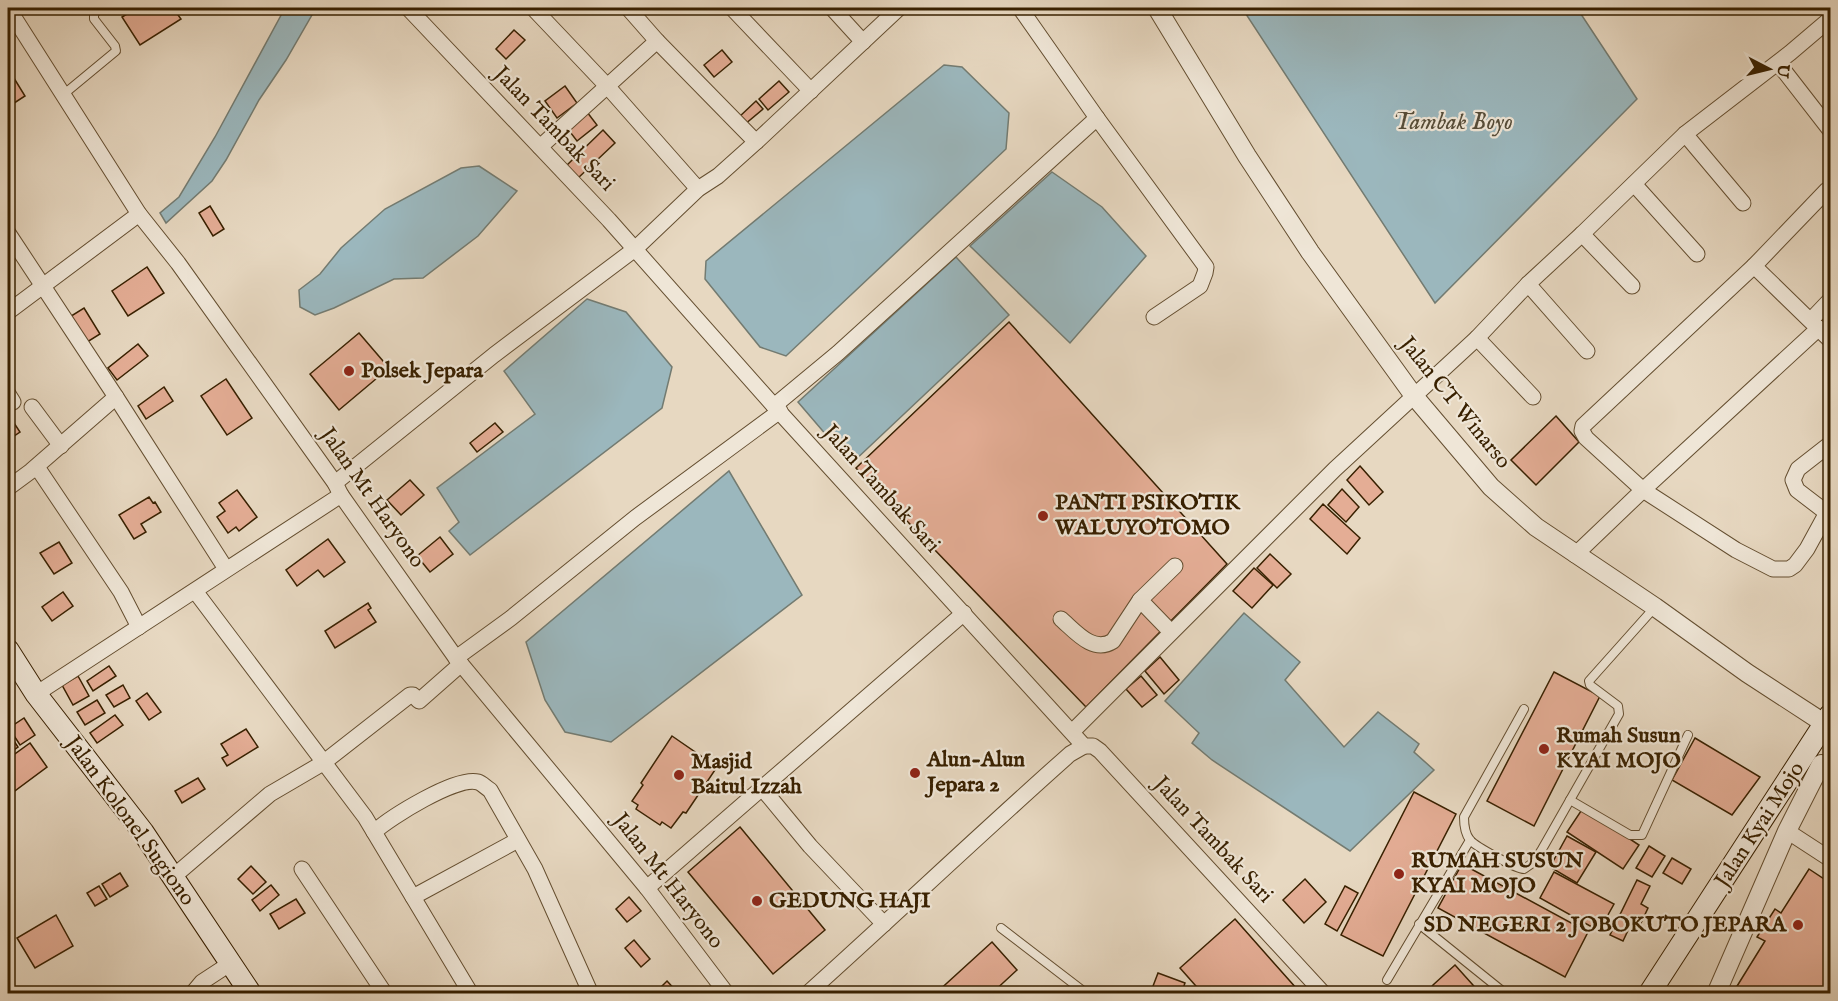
<svg xmlns="http://www.w3.org/2000/svg" width="1838" height="1001" font-family="'IM FELL English',serif">
<style>
.water{fill:#9bb7bd;stroke:#737b71;stroke-width:1.5}
.building{fill:#e4ad95;stroke:#382000;stroke-width:1.5}
.lines{fill:none;stroke-linecap:round;stroke-linejoin:round}
.service-casing{stroke:#644e30;stroke-width:10}
.minor-casing{stroke:#644e30;stroke-width:17}
.tertiary-casing{stroke:#644e30;stroke-width:20}
.secondary-casing{stroke:#382000;stroke-width:23}
.service{stroke:#efe6d7;stroke-width:8}
.minor{stroke:#efe6d7;stroke-width:15}
.tertiary{stroke:#efe6d7;stroke-width:18}
.secondary{stroke:#efe6d7;stroke-width:21}
.poi-dot{fill:#8f2418;stroke:#efe6d7;stroke-width:2}
.labels{text-anchor:middle;dominant-baseline:central;stroke-width:4.5;stroke-linejoin:round;paint-order:stroke}
.street-label{font-size:22px;fill:#382000;stroke:#efe6d7}
.poi-label{font-size:22px;font-weight:bold;fill:#382000;stroke:#efe6d7;text-anchor:start}
.water-label{font-size:24px;font-style:italic;fill:#564d39;stroke:#efe6d7}
</style>
<rect width="100%" height="100%" fill="#e7d8c1"/>
<filter id="stains"><feTurbulence type="fractalNoise" baseFrequency=".00333" numOctaves="4"/><feColorMatrix values="0 0 0 0 .2 0 0 0 0 .09 0 0 0 0 .02 0 0 0 .5 -.17"/></filter>
<radialGradient id="worn" r=".72"><stop offset=".6" stop-color="#630" stop-opacity="0"/><stop offset="1" stop-color="#630" stop-opacity=".3"/></radialGradient>
<g class="water">
<polygon points="285,8 316,8 286,60 259,100 226,160 212,181 166,223 160,213 179,197 215,137"/>
<polygon points="1242,8 1577,8 1637,99 1435,303"/>
<polygon points="944,65 962,67 1009,113 1006,149 786,356 760,347 705,279 706,261"/>
<polygon points="479,166 517,191 478,236 423,278 394,279 334,308 315,315 300,307 299,290 320,274 341,248 385,209 461,168"/>
<polygon points="1052,172 1102,207 1146,256 1070,343 970,246"/>
<polygon points="956,257 1009,315 851,464 798,402"/>
<polygon points="587,299 626,312 672,367 662,408 470,555 449,531 459,522 437,488 535,414 504,371"/>
<polygon points="729,471 802,595 611,742 565,732 545,700 526,642"/>
<polygon points="1244,613 1300,662 1285,680 1344,747 1378,712 1419,744 1414,752 1434,770 1350,851 1212,760 1192,743 1199,733 1165,701"/>
</g>
<g class="building">
<polygon points="137,8 173,8 181,19 140,45 122,17"/>
<polygon points="514,30 525,40 506,59 496,49"/>
<polygon points="722,50 732,62 714,77 704,65"/>
<polygon points="9,70 25,96 8,107 8,71"/>
<polygon points="779,81 789,92 768,110 759,99"/>
<polygon points="565,86 577,103 557,118 545,101"/>
<polygon points="756,101 763,109 744,125 738,118"/>
<polygon points="587,112 597,125 577,141 567,128"/>
<polygon points="603,130 615,143 577,179 565,167"/>
<polygon points="210,206 224,229 213,236 199,213"/>
<polygon points="147,267 164,293 128,316 112,291"/>
<polygon points="84,308 100,334 84,344 68,318"/>
<polygon points="1009,322 1227,564 1086,707 856,468"/>
<polygon points="359,333 389,368 339,410 310,374"/>
<polygon points="138,344 148,356 117,380 108,368"/>
<polygon points="226,379 252,418 227,435 201,396"/>
<polygon points="164,387 173,401 146,419 138,406"/>
<polygon points="1556,416 1579,442 1536,485 1511,460"/>
<polygon points="12,420 20,432 8,440 8,422"/>
<polygon points="495,423 503,432 477,452 470,443"/>
<polygon points="1360,466 1383,492 1369,505 1347,480"/>
<polygon points="410,480 424,495 401,515 387,500"/>
<polygon points="1342,489 1359,507 1346,522 1328,505"/>
<polygon points="237,490 257,517 239,531 236,527 228,533 217,517 225,511 219,503"/>
<polygon points="149,497 153,503 155,502 161,512 141,524 146,532 134,539 119,515"/>
<polygon points="1323,504 1360,538 1347,554 1310,519"/>
<polygon points="440,537 453,554 430,572 417,556"/>
<polygon points="328,539 345,562 324,577 318,570 297,586 286,570"/>
<polygon points="59,542 72,563 54,574 40,553"/>
<polygon points="1270,554 1291,574 1277,588 1257,568"/>
<polygon points="1254,568 1273,585 1252,608 1233,591"/>
<polygon points="63,592 73,606 52,621 42,607"/>
<polygon points="368,603 371,608 368,610 376,622 335,648 325,631"/>
<polygon points="1160,657 1179,680 1164,694 1145,671"/>
<polygon points="109,666 116,676 93,691 87,681"/>
<polygon points="1554,672 1600,696 1534,826 1487,801"/>
<polygon points="78,676 89,696 73,705 62,685"/>
<polygon points="1141,676 1157,695 1142,707 1126,689"/>
<polygon points="123,685 130,698 114,707 106,695"/>
<polygon points="147,693 161,712 149,720 136,701"/>
<polygon points="97,700 105,713 85,725 77,712"/>
<polygon points="115,715 123,725 97,743 90,733"/>
<polygon points="24,718 35,735 20,745 9,728"/>
<polygon points="246,729 258,747 227,766 222,758 228,755 221,744"/>
<polygon points="8,732 18,747 8,754"/>
<polygon points="672,736 717,767 686,813 683,812 671,828 662,822 660,825 636,809 638,805 632,801 643,785 641,783"/>
<polygon points="1695,738 1760,777 1732,815 1672,780"/>
<polygon points="30,743 47,767 8,796 8,759"/>
<polygon points="198,778 205,789 182,803 175,791"/>
<polygon points="1414,792 1456,814 1383,956 1341,935"/>
<polygon points="1583,808 1639,845 1623,869 1567,832"/>
<polygon points="740,827 825,930 773,974 688,872"/>
<polygon points="1567,836 1596,852 1577,883 1550,867"/>
<polygon points="1649,846 1665,856 1652,877 1636,868"/>
<polygon points="1672,858 1691,869 1682,884 1663,873"/>
<polygon points="1462,864 1588,932 1565,977 1438,908"/>
<polygon points="251,866 266,882 253,894 238,879"/>
<polygon points="1809,869 1830,883 1830,994 1737,994 1734,991 1765,941 1757,937 1775,909 1781,913"/>
<polygon points="1554,872 1614,904 1599,931 1540,898"/>
<polygon points="120,873 128,886 110,897 102,884"/>
<polygon points="1305,879 1326,902 1304,923 1283,900"/>
<polygon points="1637,880 1650,886 1641,904 1648,908 1640,925 1632,922 1623,941 1610,935"/>
<polygon points="271,885 279,895 260,911 252,900"/>
<polygon points="99,886 107,899 95,906 87,893"/>
<polygon points="1345,886 1358,893 1337,931 1325,924"/>
<polygon points="629,897 641,911 627,922 616,909"/>
<polygon points="296,899 305,913 279,929 270,914"/>
<polygon points="56,915 73,946 35,968 17,938"/>
<polygon points="1235,919 1297,989 1292,994 1203,994 1180,968"/>
<polygon points="634,940 650,959 641,967 625,948"/>
<polygon points="992,942 1017,970 991,994 935,994"/>
<polygon points="1455,965 1481,994 1426,994 1433,985"/>
<polygon points="1158,973 1185,983 1181,994 1150,994"/>
<polygon points="667,981 679,994 654,994"/>
</g>
<g class="lines">
<g class="service-casing">
<g id="service">
<polyline points="64,94 116,51 115,46 94,19 94,15 98,8"/>
<path d="M1524,709L1464,817C1464,824 1465,834 1470,840C1475,846 1516,869 1524,869L1534,862L1541,851L1619,714L1618,706L1590,685L1589,681L1655,607"/>
<polyline points="1570,800 1630,835 1642,835 1688,735"/>
<polyline points="1419,924 1506,994"/>
<polyline points="1001,928 1087,994"/>
<polyline points="1387,980 1470,840"/>
</g>
</g>
<g class="minor-casing">
<g id="minor">
<polyline points="8,8 139,214 178,263 335,483 341,495 456,658 647,888 727,994"/>
<polyline points="408,8 609,220 774,406 1084,746 1093,746 1100,751 1324,994"/>
<polyline points="533,8 608,87 698,189"/>
<polyline points="628,8 657,41 756,142"/>
<polyline points="732,8 811,91"/>
<polyline points="832,8 863,42"/>
<polyline points="1020,8 1097,118 1206,267 1205,273 1200,286 1154,317"/>
<polyline points="1778,63 1830,130"/>
<polyline points="1685,134 1743,203"/>
<polyline points="540,147 657,41"/>
<polyline points="1634,184 1697,254"/>
<polyline points="8,233 116,397 226,569"/>
<polyline points="1582,234 1632,286"/>
<polyline points="1754,266 1827,190"/>
<polyline points="1528,284 1587,351"/>
<polyline points="8,312 139,214"/>
<polyline points="1811,320 1830,300"/>
<polyline points="1819,328 1643,490 1736,550 1773,569 1789,569 1795,565 1807,549 1830,507"/>
<polyline points="1477,338 1533,397"/>
<polyline points="8,394 13,402"/>
<polyline points="774,406 838,353 1097,118"/>
<polyline points="32,407 61,446"/>
<polyline points="37,467 121,592 139,627"/>
<polyline points="335,483 494,355 635,249 698,189 718,176 756,142 899,8"/>
<polyline points="8,488 31,471 116,397"/>
<polyline points="1827,513 1797,490 1793,480 1798,469 1830,444"/>
<polyline points="1575,555 1643,490 1586,438 1582,431 1583,426 1754,266 1830,340"/>
<path d="M195,591L365,817L374,832C391,817 456,776 478,782C482,783 486,788 490,790L535,869L591,994"/>
<path d="M1061,619C1075,631 1093,654 1113,641L1140,600"/>
<polyline points="1171,632 1140,600 1175,566"/>
<polyline points="456,658 511,618 635,518 780,411"/>
<polyline points="36,694 341,495"/>
<polyline points="1072,732 1335,469 1477,338 1528,284 1582,234 1685,134 1790,53 1830,19"/>
<polyline points="1787,831 1830,859"/>
<polyline points="374,832 471,994"/>
<polyline points="302,869 385,994"/>
<polyline points="173,877 270,794 323,763 410,695 413,695 419,701 461,664"/>
<polyline points="647,888 762,788"/>
<polyline points="413,897 518,840"/>
<polyline points="884,924 810,846 762,788 964,613"/>
<polyline points="192,994 202,982 231,963"/>
<path d="M807,994C895,915 981,833 1070,754L1084,746"/>
</g>
</g>
<g class="tertiary-casing">
<g id="tertiary">
<polyline points="1157,8 1247,156 1310,252 1414,396 1491,487 1536,527 1655,607 1747,673 1830,727"/>
<polyline points="1716,994 1787,831 1821,764"/>
</g>
</g>
<g class="secondary-casing">
<g id="secondary">
<polyline points="8,650 36,694 143,832 251,994"/>
<polyline points="1649,994 1830,715"/>
</g>
</g>
<use href="#service" class="service"/>
<use href="#minor" class="minor"/>
<use href="#tertiary" class="tertiary"/>
<use href="#secondary" class="secondary"/>
</g>
<g class="poi-dot">
<circle cx="349" cy="371" r="6"/>
<circle cx="1043" cy="516" r="6"/>
<circle cx="1544" cy="749" r="6"/>
<circle cx="915" cy="773" r="6"/>
<circle cx="679" cy="775" r="6"/>
<circle cx="1399" cy="874" r="6"/>
<circle cx="757" cy="901" r="6"/>
<circle cx="1798" cy="925" r="6"/>
</g>
<g class="labels">
<g class="street-label">
<text transform="translate(554 129) rotate(46)">Jalan Tambak Sari</text>
<text transform="translate(1455 403) rotate(51)">Jalan CT Winarso</text>
<text transform="translate(881 489) rotate(48)">Jalan Tambak Sari</text>
<text transform="translate(372 498) rotate(55)">Jalan Mt Haryono</text>
<text transform="translate(130 821) rotate(54)">Jalan Kolonel Sugiono</text>
<text transform="translate(1760 825) rotate(-57)">Jalan Kyai Mojo</text>
<text transform="translate(1213 840) rotate(47)">Jalan Tambak Sari</text>
<text transform="translate(668 881) rotate(52)">Jalan Mt Haryono</text>
</g>
<g class="poi-label">
<text x="361" y="371">Polsek Jepara</text>
<text x="1055" y="503">PANTI PSIKOTIK<tspan x="1055" dy="25">WALUYOTOMO</tspan></text>
<text x="1556" y="736">Rumah Susun<tspan x="1556" dy="25">KYAI MOJO</tspan></text>
<text x="927" y="760">Alun-Alun<tspan x="927" dy="25">Jepara 2</tspan></text>
<text x="691" y="762">Masjid<tspan x="691" dy="25">Baitul Izzah</tspan></text>
<text x="1411" y="861">RUMAH SUSUN<tspan x="1411" dy="25">KYAI MOJO</tspan></text>
<text x="769" y="901">GEDUNG HAJI</text>
<text x="1786" y="925" text-anchor="end">SD NEGERI 2 JOBOKUTO JEPARA</text>
</g>
<g class="water-label">
<text x="1453" y="122">Tambak Boyo</text>
</g>
</g>
<rect width="1838" height="1001" fill="none" stroke="#e7d8c1" stroke-width="30"/>
<rect x="9" y="9" width="1820" height="983" fill="none" stroke="#382000" stroke-width="3"/>
<rect x="15" y="15" width="1808" height="971" fill="none" stroke="#382000" stroke-width="1.5"/>
<g transform="translate(1769 69) rotate(97)" stroke="#efe6d7" stroke-width="4.5" paint-order="stroke">
<path d="M0-4.5L10 22L0 15L-10 22Z" fill="#382000"/>
<text y="-9" font-size="16" font-weight="bold" text-anchor="middle" fill="#382000">U</text>
</g>
<rect width="100%" height="100%" filter="url(#stains)"/>
<rect width="100%" height="100%" fill="url(#worn)"/>
</svg>
